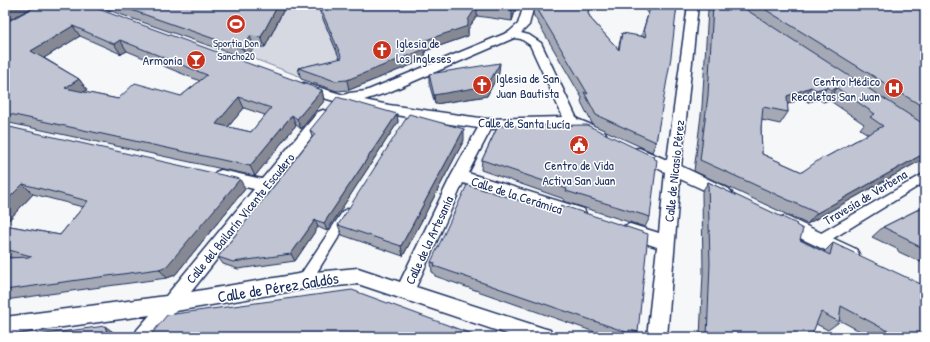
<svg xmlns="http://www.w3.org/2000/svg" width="930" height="342" font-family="'Patrick Hand',sans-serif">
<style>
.green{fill:#d6d9e2;stroke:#7884a0}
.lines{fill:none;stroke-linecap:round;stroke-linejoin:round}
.pedestrian-casing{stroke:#1b2f5e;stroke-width:3}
.minor-casing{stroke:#1b2f5e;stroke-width:3}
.pedestrian{fill:#fff;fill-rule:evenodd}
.minor{fill:#fff;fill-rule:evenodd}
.wall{fill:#a5a9b5;stroke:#1b2f5e;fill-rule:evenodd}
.shaded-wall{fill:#868994;stroke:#1b2f5e}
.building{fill:#c0c4d3;stroke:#1b2f5e;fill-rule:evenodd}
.labels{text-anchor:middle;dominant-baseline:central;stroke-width:3;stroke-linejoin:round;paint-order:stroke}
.far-poi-label{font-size:11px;fill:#1b2f5e;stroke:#fff}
.poi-label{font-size:13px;fill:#1b2f5e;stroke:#fff;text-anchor:start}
.street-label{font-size:13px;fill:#1b2f5e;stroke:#fff}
.near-street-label{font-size:16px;fill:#1b2f5e;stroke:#fff}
</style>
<rect width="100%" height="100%" fill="#f6f7f9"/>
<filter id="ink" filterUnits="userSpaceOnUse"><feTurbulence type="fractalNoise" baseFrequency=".025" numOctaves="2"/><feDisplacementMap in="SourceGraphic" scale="8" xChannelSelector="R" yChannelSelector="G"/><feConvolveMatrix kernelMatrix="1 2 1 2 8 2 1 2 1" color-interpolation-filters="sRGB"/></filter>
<g filter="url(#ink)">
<polygon class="green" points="286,5 317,5 344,69 325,86 257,60 250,53 254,47 265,47"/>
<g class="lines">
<g class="pedestrian-casing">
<g id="pedestrian">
<polygon points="925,173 925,182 824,244 820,245 816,244 814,240 816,236"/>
<polygon points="347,209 351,211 353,214 351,217 309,285 304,287 299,285 298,281 299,277 343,211"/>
</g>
</g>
<g class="minor-casing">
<g id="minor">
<path d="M524,5H534L529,25L521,33L529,35L541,43L577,119L604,130L606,134L604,138L599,139L594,138L570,127L491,129L468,173L584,209L586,214L584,219L578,221L463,183L416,287L543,328L550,330L553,337H516L358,284L304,289L176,311L156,337H134L137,330L150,315L5,335V317L166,296L254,189L216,180L213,176L216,172L221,170L262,179L318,112L323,110L328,112L330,115L328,118L191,292L304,273L358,268L400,282L451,176L478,128C417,119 358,111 299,90L298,87L299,84L304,83L344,95L349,93L366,91L509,32L518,24ZM514,38L521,39L530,45L563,117L487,119L389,105L364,100L389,92Z"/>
<polygon points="688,5 698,5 681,166 729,189 732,193 729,197 724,199 680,179 667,337 647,337 657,247 624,236 622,231 624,226 630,224 659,233 665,172 634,157 632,153 634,149 639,148 667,160"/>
<polygon points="785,216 856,249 859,254 856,259 850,261 844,259 779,228 777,223 779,218"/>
</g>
</g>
<use href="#pedestrian" class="pedestrian"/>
<use href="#minor" class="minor"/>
</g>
<g class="wall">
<path d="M38,5L322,90L324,101L301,129L296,125L255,176L5,122V23ZM80,36L121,54L127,51L200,81L181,96L118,99L83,92L87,90L79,79L44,58ZM244,108L265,115L251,132L228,127Z"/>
<polygon points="94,5 286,5 265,47 254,47 247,59"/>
<polygon points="317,5 517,5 512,21 477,16 468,29 468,36 425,51 426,59 349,90 337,91 301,79 298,68 340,59"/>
<polygon points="534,5 589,5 588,13 591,19 618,49 622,33 641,37 648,14 641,5 677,5 656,142 652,152 593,125 581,102 582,98 533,14"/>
<path d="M710,5H739L741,7L742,5H925V158L807,224L694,171L702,107L708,10ZM803,98L808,102L819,99L823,102L829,100L864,124L860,129L868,134L824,158L802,172L762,154L761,128L762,120L780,124L788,112L787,104Z"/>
<polygon points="499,73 487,96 435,104 429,83 429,74"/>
<polygon points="397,114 398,122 327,231 318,227 295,261 238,269 223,264 218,257 312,137 310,130"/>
<polygon points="5,126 245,189 175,275 167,278 5,300 5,258 14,258 5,256 5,225 60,235 83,207 33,194 5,224"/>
<polygon points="498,126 650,217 645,227 563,201 564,199 481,170 482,160"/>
<polygon points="464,140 403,256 342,235 338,225"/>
<polygon points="708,182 796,225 800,240 824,252 833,243 925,337 871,337 839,320 839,322 828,330 816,324 811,337 700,337 703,273 702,192"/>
<polygon points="925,206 925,264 899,252 897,249 872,237 883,227"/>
<polygon points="431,262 638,332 635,337 609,337 435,276 434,273 432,272"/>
</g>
<g class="shaded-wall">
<polygon points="10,5 37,5 5,22 5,8"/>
<polygon points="278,5 286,5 265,47 261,37"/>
<polygon points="515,5 517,5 512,21 512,11"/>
<polygon points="477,6 477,16 468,29 468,36 425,51 426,59 349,90 347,80 420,42"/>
<polygon points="73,26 80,36 39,61 31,51"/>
<polygon points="250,36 254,47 247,59 243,49"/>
<polygon points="120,40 127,51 121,54 114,44"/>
<polygon points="500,63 499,73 487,96 435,104 434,95"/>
<polygon points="79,79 87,90 73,98 65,88"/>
<polygon points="811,87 803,98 779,108 787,96"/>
<polygon points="827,87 819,99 808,102 816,90"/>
<polygon points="837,88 829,100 823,102 832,90"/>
<polygon points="322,90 324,101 301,129 297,119"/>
<polygon points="239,97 244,108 221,135 216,124"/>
<polygon points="397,114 398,122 327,231 324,223"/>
<polygon points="292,115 296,125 255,176 250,166"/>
<polygon points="464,129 464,140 403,256 401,246"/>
<polygon points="925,153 925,158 807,224 817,213"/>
<polygon points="240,179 245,189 175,275 167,278 159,269"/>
<polygon points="23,184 33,194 5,224 5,202"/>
<polygon points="315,220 318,227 295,261 291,254"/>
<polygon points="105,326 116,334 117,337 108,337"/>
</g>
<g class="building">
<polygon points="5,5 10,5 5,8"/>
<path d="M38,5H87L322,90L297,119L292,115L250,166L5,113V23ZM73,26L114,44L120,40L207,75L181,96L135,83L118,99L65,88L79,79L31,51ZM239,97L271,108L251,132L216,124Z"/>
<polygon points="117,5 278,5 261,37 250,36 243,49"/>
<polygon points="319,5 515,5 512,11 477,6 468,20 468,26 420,42 425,49 347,80 335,81 298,68 342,58"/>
<polygon points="535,5 589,5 588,13 591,19 619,50 622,33 646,37 644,28 651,5 677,5 671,57 656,142 596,115 584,92 588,94"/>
<path d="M713,5H739L925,125V153L817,213L700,160L708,95ZM811,87L816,90L827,87L832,90L837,88L875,114L870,117L883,126L824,158L823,157L802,172L762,154L761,128L763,107L788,112L787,96Z"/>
<polygon points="758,5 917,5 925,8 925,108"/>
<polygon points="500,63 487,86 434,95 429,74"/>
<polygon points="337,97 397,114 324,223 315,220 291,254 233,262 218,257 315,134 310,130"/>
<polygon points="409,114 464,129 401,246 338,225"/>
<polygon points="587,125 654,157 653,158 657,160 650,217 566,191 567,189 482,160 498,126"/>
<polygon points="5,126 240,179 167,266 159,269 5,290 5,258 31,257 31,256 5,249 5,225 60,235 88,201 23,184 5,202"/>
<polygon points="708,182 797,224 796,225 803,229 800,240 830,255 833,243 925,286 925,337 899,337 841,306 839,322 821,312 811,337 707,337 710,264"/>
<polygon points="467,185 559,212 561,205 648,234 638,332 629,330 629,333 434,266 435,263 431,262"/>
<polygon points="925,206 925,249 910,242 908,239 883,227"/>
<polygon points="352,290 480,337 149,337 167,315"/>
<polygon points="105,326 108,336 108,337 23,337"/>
</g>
</g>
<defs>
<g id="stadium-disc" transform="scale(1)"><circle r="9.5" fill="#c8321e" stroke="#fff"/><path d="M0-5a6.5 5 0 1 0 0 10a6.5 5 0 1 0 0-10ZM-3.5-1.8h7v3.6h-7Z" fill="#fff"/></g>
<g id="church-disc" transform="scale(1)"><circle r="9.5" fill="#c8321e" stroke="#fff"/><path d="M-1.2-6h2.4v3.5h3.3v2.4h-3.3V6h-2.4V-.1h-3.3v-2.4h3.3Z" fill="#fff"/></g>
<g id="bar-disc" transform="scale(1)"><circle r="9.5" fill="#c8321e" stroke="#fff"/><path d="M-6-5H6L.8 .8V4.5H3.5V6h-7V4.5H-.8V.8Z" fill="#fff"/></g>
<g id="hospital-disc" transform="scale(1)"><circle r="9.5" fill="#c8321e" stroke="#fff"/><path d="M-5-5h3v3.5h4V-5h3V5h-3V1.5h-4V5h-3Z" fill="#fff"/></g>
<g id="civic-disc" transform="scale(1)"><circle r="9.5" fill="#c8321e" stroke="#fff"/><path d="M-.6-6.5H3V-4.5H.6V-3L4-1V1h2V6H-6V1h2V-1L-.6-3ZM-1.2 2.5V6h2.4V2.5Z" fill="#fff"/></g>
</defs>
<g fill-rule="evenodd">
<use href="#stadium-disc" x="236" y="24"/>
<use href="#church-disc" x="382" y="50"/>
<use href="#bar-disc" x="196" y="60"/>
<use href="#church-disc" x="482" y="85"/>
<use href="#hospital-disc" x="894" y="88"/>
<use href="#civic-disc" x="579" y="145"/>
</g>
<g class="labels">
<g class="far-poi-label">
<text x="236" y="43">Sportia Don<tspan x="236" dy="13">Sancho20</tspan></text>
</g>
<g class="poi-label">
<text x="396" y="43">Iglesia de<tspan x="396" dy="15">los Ingleses</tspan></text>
<text x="182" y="60" text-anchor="end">Armonía</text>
<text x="496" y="78">Iglesia de San<tspan x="496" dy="15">Juan Bautista</tspan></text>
<text x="880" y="81" text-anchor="end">Centro Médico<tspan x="880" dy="15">Recoletas San Juan</tspan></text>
<text x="579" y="165" text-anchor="middle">Centro de Vida<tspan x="579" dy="15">Activa San Juan</tspan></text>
</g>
<g class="street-label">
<text transform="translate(524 123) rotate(1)">Calle de Santa Lucía</text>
<text transform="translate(674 171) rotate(-84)">Calle de Nicasio Pérez</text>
<text transform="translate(517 195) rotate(18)">Calle de la Cerámica</text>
<text transform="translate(865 197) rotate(-31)">Travesía de Verbena</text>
<text transform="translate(240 218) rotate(-51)">Calle del Bailarín Vicente Escudero</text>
<text transform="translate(429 240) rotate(-65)">Calle de la Artesanía</text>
</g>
<g class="near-street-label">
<text transform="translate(278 287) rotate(-9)">Calle de Pérez Galdós</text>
</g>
</g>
<rect width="930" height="342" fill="none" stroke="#fff" stroke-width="20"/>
<rect x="10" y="10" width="910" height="322" fill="none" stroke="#1b2f5e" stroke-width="1.5" filter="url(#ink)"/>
</svg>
